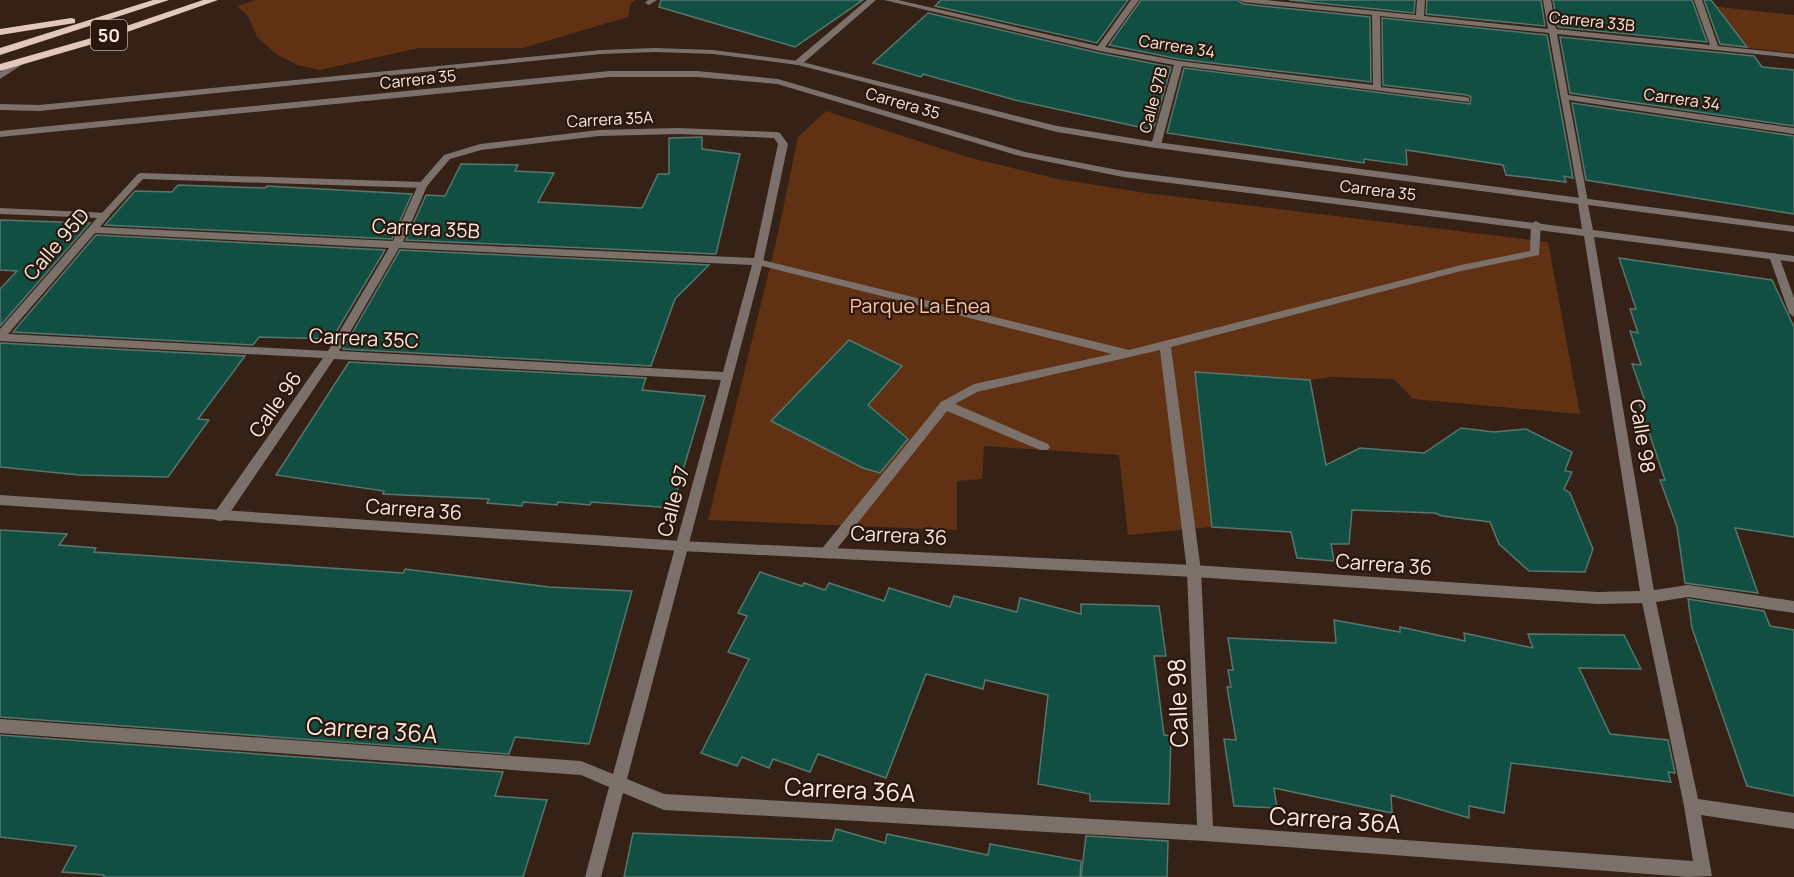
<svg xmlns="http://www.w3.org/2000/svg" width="1794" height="877" font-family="Manrope,sans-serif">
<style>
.green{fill:#603113}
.building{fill:#124f43;stroke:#57766e;stroke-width:1.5}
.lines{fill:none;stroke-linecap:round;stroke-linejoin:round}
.pedestrian{fill:#7b706a;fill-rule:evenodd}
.minor{fill:#7b706a;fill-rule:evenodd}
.tertiary{fill:#7b706a;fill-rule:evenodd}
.trunk{fill:#e2c8ba;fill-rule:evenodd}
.labels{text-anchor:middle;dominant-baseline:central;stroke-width:4.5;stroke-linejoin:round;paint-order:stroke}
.far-street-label{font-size:16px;fill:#f8eae2;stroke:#2b170c}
.shield{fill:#2b170c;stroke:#baaba2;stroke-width:1.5}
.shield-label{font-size:18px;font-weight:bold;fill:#f8eae2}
.street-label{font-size:20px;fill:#f8eae2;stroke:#2b170c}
.park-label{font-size:20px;fill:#fdc2a1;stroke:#2b170c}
.near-street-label{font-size:24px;fill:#f8eae2;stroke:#2b170c}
</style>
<rect width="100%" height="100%" fill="#352115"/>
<g class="green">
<polygon points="256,0 635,0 631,3 628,17 523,48 419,48 320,70 297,65 276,54 257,37 248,16 237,6"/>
<polygon points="1711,6 1794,15 1794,53 1720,45"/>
<polygon points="826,111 967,157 1058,179 1146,193 1548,242 1580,414 1413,399 1394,379 1331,377 1310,380 1195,372 1212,527 1128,535 1119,455 984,446 982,479 957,481 957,530 708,520 776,242 798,137"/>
</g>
<g class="building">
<polygon points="661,0 863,0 795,47 659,7"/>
<polygon points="941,0 1128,0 1097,43 935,6"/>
<polygon points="1141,0 1237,0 1243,4 1370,17 1371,82 1179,59 1109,45"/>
<polygon points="1289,0 1415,0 1414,13"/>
<polygon points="1427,0 1541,0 1545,26 1426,14"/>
<polygon points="1553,0 1692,0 1707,42 1558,27"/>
<polygon points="1704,0 1711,0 1747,47 1720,44"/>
<polygon points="928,13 1099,53 1171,67 1153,130 1015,100 923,74 921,77 873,63"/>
<polygon points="1382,18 1547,35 1573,178 1564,176 1566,182 1506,175 1503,165 1406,150 1407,165 1364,159 1364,163 1167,133 1184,68 1470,104 1471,97 1467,95 1383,85"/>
<polygon points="1560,37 1754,56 1762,67 1794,70 1794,126 1570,93"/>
<polygon points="1572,103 1794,136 1794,214 1586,180"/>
<polygon points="702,137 702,149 740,154 716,254 406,240 426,195 445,196 461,164 518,165 515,171 554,173 538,202 642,208 658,174 669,174 669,138"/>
<polygon points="178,185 265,188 267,186 412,194 392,239 105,225 135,191 172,192"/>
<polygon points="0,220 90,223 0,326 0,289 17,271 0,270"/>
<polygon points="96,235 385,250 332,339 259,337 253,345 13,332"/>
<polygon points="400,250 709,265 675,299 651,366 343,349"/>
<polygon points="1619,258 1772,280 1794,327 1794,537 1735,528 1758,593 1685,583 1677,527 1660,480 1665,480 1638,400 1645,401 1632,364 1641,365 1630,331 1638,333 1630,309 1636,309"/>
<polygon points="849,340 902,366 868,405 908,439 880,473 863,468 771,421"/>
<polygon points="0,343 245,356 198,419 209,420 168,477 79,475 0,467"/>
<polygon points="349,362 646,378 642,390 705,396 672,508 591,502 590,505 558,502 557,505 523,502 522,506 487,503 489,499 383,494 384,491 276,475"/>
<polygon points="1195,372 1310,380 1326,465 1360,448 1424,453 1461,428 1494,432 1526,429 1572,452 1565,471 1572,472 1564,489 1570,493 1593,549 1585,572 1529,571 1499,544 1490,522 1442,516 1435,513 1352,510 1349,544 1331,544 1334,561 1297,558 1291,532 1212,527"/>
<polygon points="0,530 67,534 59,545 96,548 94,552 403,573 405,569 549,587 632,591 589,744 515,737 509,754 0,717"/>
<polygon points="760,572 802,586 804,583 825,590 829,583 884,601 889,588 950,607 954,596 1017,612 1020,598 1081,614 1081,604 1159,606 1166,656 1154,656 1164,735 1171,736 1169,804 1090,801 1090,794 1038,784 1048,695 985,680 983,689 926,674 886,778 818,754 810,772 773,759 769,768 742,757 737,766 701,753 749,659 728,652 747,616 738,613"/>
<polygon points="1688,599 1764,611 1770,626 1794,630 1794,796 1747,786 1692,628"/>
<polygon points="1334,620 1400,632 1400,627 1465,641 1464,633 1533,648 1528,634 1624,635 1641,669 1579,668 1610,734 1668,740 1675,773 1668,772 1671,782 1511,763 1504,813 1469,806 1469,818 1391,795 1392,813 1274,788 1277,808 1234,806 1224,739 1236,740 1227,687 1231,687 1228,670 1233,670 1228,638 1336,643"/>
<polygon points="0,735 503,772 495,796 547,800 523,877 103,877 104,875 62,872 76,846 0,837"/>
<polygon points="836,829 885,843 887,834 988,855 990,844 1081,861 1080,877 624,877 633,833 832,841"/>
<polygon points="1086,836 1168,841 1167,877 1081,877"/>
</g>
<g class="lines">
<g class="pedestrian">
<polygon points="141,173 423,182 428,185 423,188 143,179 108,217 102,217 102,213 138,174"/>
<polygon points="1536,221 1541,224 1539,255 1461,271 1171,347 1201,571 1199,575 1194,577 1189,575 1187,571 1160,350 977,392 955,404 1048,444 1050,447 1048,450 1040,450 947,411 832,555 827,556 822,555 820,551 941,402 974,384 1112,354 758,265 754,264 753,262 754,260 758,259 1129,350 1461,265 1530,251 1531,224"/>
</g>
<g class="minor">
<polygon points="648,0 657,0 649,5 645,3"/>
<polygon points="867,0 876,0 801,65 795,65 795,61"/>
<polygon points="884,0 898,0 1098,46 1131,0 1139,0 1105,47 1179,61 1373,85 1372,15 1243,2 1239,0 1266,0 1416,15 1417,0 1425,0 1424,16 1548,29 1543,0 1551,0 1556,29 1710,45 1694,0 1702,0 1718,46 1794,54 1794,58 1557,34 1568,95 1794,128 1794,134 1569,100 1588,202 1586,204 1580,204 1549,33 1380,16 1381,87 1466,97 1469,98 1469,102 1182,66 1161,145 1156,148 1151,145 1174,65 1100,51"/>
<path d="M678,128L777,132L780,133L788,144L763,262L627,779L664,794L1197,825L1187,571L1189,567L1194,565L1199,567L1201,571L1213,826L1693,861L1684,806L1641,597L1643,593L1648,591L1688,585L1794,601V613L1688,597L1656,602L1698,799L1794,813V829L1701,815L1712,876L1688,877L1205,841L664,810L623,793L601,877H585L609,787L581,775L0,733V719L581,761L613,774L721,380L334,359L225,520L220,521L215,520L214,516L215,512L323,358L0,341V329L97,218L0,214V208L108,213L110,215L100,227L393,241L418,185L444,155L480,144L599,130ZM678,134L774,138L778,144L754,258L403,242L427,186L450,159L481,150L599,136ZM95,233L389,248L328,351L8,334ZM399,248L752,265L723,372L339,351Z"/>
<polygon points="1774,253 1779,256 1794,298 1794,317 1789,313 1769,256"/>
</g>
<g class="tertiary">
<polygon points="655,48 713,50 798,61 1057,126 1156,142 1794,226 1794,232 1588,205 1593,230 1794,256 1794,262 1594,237 1655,597 1653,601 1648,603 1597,604 1194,577 681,551 0,505 0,495 681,541 1194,565 1597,592 1640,591 1584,236 1123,177 1020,156 777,84 697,77 610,77 0,137 0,131 610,71 697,71 778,79 1025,152 1123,171 1582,229 1578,204 1156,148 1057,132 798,65 713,54 655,52 601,54 39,111 0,110 0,104 39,105 601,50"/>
<polygon points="19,60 26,62 0,79 0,72"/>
</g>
<g class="trunk">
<polygon points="153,0 169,0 0,55 0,48"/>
<polygon points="203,0 218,0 96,43 0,71 0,64 88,39"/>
<polygon points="71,18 75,19 75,23 0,35 0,29"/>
</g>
</g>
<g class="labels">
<g class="far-street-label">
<text transform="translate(1592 21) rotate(6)">Carrera 33B</text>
<text transform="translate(1177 46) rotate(9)">Carrera 34</text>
<text transform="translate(418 79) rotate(-6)">Carrera 35</text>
<text transform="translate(1682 99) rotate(8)">Carrera 34</text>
<text transform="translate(1153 100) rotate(-75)">Calle 97B</text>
<text transform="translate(903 103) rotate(16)">Carrera 35</text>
<text transform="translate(610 119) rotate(-3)">Carrera 35A</text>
<text transform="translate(1378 190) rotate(7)">Carrera 35</text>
</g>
<rect class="shield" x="91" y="20" width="36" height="30" rx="4.5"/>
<g class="shield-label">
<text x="109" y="35">50</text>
</g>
<g class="street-label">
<text transform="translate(426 228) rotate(3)">Carrera 35B</text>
<text transform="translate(56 244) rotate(-49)">Calle 95D</text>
<text transform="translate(364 338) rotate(3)">Carrera 35C</text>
<text transform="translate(275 404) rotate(-55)">Calle 96</text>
<text transform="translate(1643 436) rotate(81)">Calle 98</text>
<text transform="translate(673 501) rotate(-75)">Calle 97</text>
<text transform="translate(414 509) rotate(4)">Carrera 36</text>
<text transform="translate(899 535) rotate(3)">Carrera 36</text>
<text transform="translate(1384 564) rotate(4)">Carrera 36</text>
</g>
<g class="park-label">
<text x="920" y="305">Parque La Enea</text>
</g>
<g class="near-street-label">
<text transform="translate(1177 703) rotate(-92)">Calle 98</text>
<text transform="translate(372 729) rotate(4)">Carrera 36A</text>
<text transform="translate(850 789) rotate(3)">Carrera 36A</text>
<text transform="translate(1335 819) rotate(4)">Carrera 36A</text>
</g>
</g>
</svg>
